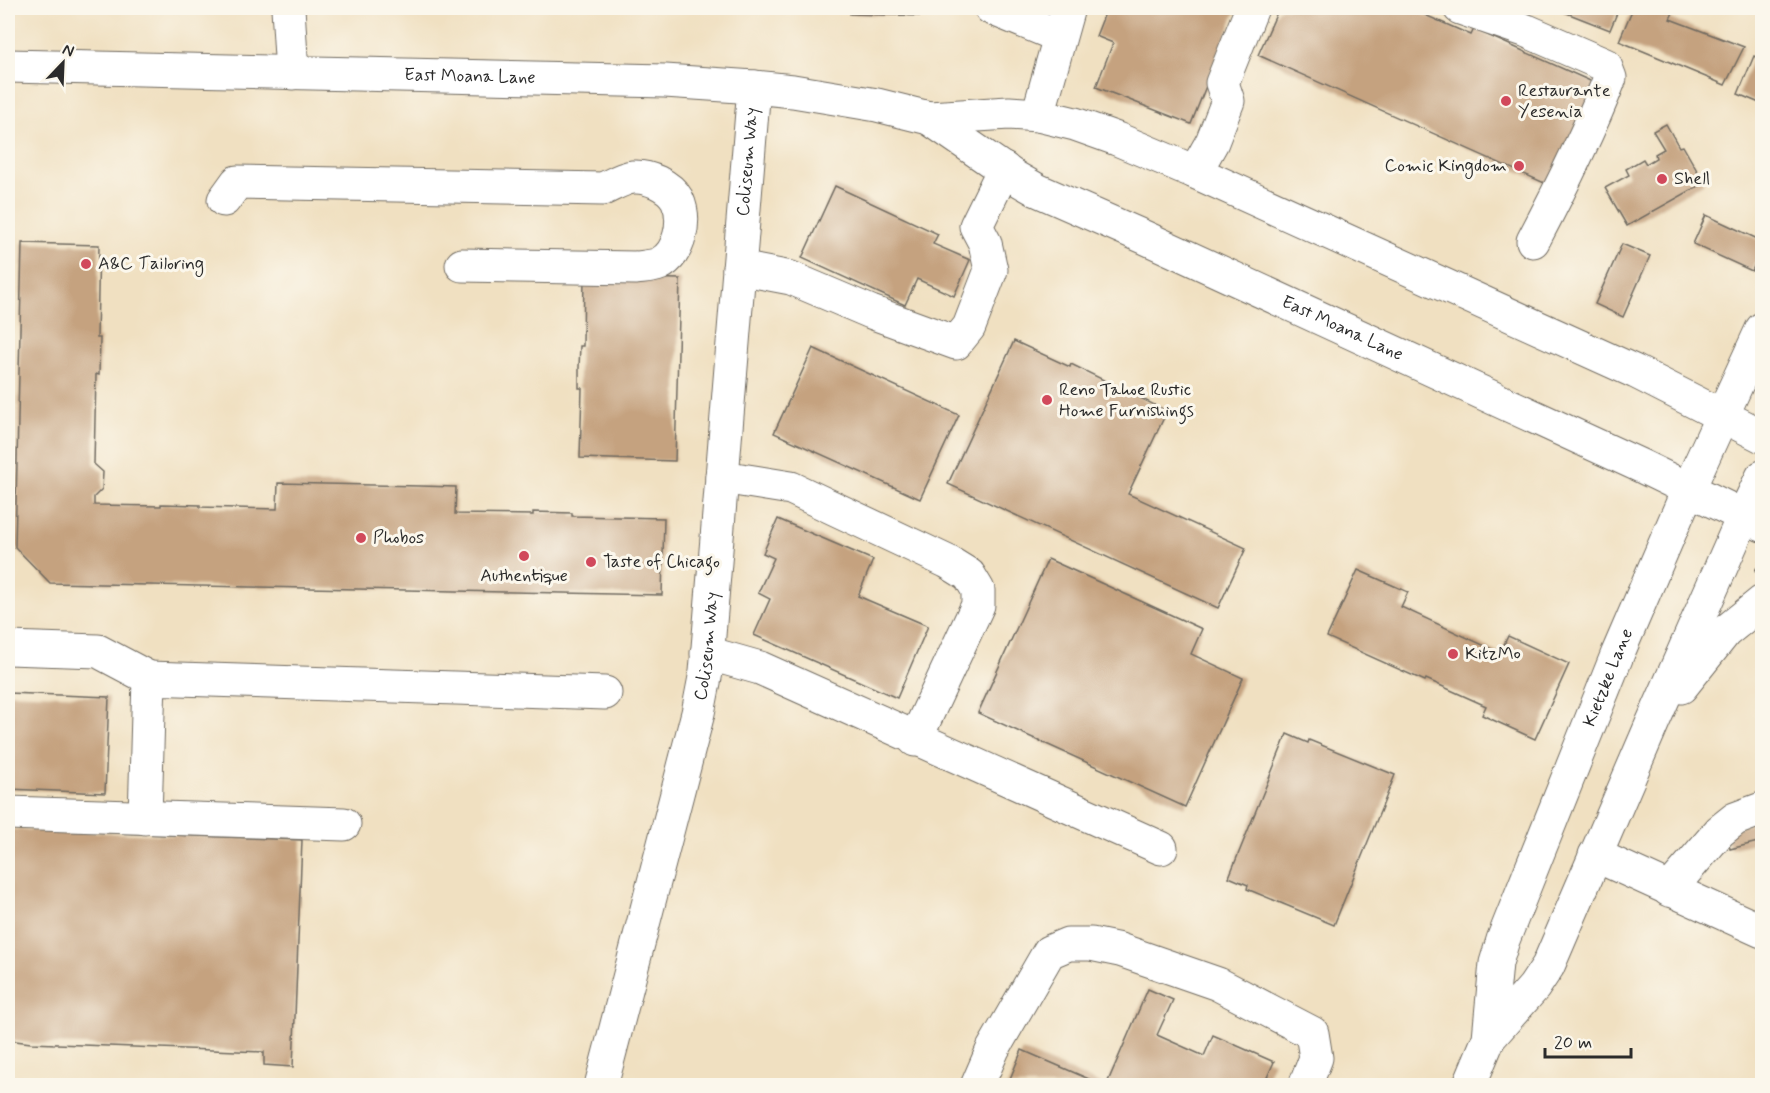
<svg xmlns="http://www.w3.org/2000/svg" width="1770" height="1093" font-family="Mynerve,sans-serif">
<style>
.building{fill:#c5a27f}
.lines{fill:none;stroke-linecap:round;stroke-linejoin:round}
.minor-casing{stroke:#706a60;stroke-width:35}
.major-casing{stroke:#706a60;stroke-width:35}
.path{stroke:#706a60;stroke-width:4;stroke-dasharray:4.5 4.5;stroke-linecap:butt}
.minor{stroke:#fff;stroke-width:33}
.major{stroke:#fff;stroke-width:33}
.poi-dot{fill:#d1495b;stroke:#fbf7ec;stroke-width:2}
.labels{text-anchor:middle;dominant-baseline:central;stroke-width:6;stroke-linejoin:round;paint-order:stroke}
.street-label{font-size:18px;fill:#2b2b2b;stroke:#fbf7ec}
.poi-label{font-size:18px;fill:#2b2b2b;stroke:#fbf7ec;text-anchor:start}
</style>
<rect width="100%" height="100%" fill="#fbf7ec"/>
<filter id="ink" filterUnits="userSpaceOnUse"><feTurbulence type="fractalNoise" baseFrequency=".0167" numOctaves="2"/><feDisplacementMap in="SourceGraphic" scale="12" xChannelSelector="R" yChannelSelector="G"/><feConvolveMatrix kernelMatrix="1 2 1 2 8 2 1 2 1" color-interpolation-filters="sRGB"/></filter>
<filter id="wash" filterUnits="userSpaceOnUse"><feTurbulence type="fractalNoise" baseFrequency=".008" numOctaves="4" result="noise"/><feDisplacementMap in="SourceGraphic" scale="24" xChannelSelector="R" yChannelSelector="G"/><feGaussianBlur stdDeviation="1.35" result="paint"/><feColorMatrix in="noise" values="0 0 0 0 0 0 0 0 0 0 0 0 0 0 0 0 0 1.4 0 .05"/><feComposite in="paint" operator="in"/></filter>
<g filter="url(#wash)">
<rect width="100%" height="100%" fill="#f0e0c1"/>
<g id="blocks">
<g class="building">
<polygon points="850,8 925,8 925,16 850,14"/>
<polygon points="1107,8 1237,8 1191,124 1096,87 1113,43 1096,36"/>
<polygon points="1279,8 1409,8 1471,35 1474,29 1597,84 1551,186 1258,55"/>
<polygon points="1554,8 1604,8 1617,13 1610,30"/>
<polygon points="1633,8 1675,8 1670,19 1744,47 1725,85 1619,41"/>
<polygon points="1754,56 1762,60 1762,104 1738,94"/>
<polygon points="1666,124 1679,147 1683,146 1704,183 1627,226 1605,188 1629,175 1626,169 1643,159 1646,164 1656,158 1655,154 1664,149 1653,131"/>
<polygon points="835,186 938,234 933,244 970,260 954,296 917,279 905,305 802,258"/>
<polygon points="1706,215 1762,241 1762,248 1752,271 1693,244"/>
<polygon points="22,243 99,245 97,338 100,338 99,375 96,374 94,464 103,472 102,489 94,497 94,505 161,506 161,504 200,505 200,507 277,509 278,483 420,486 456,487 455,514 533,515 533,512 572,513 572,516 664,518 662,595 50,583 15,547"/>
<polygon points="1622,244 1650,256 1623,317 1595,304"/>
<polygon points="584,277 680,279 675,461 580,458 582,388 579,388 579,367 580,346 583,346"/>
<polygon points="1014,341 1070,367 1071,364 1167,411 1128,494 1246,548 1218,608 948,484"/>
<polygon points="813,348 959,415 920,499 774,433"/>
<polygon points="778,519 873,560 858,596 928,626 897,698 754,635 770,599 758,593 774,558 763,553"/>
<polygon points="1048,559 1202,629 1191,654 1243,678 1185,807 978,713"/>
<polygon points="1358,570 1408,592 1401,607 1500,653 1508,636 1569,664 1535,739 1482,715 1486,706 1426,679 1425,681 1327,637"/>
<polygon points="8,693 109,697 105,793 8,789"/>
<polygon points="1287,734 1308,743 1309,740 1395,775 1334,925 1247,889 1248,885 1229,877"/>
<polygon points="1762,821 1762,841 1730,849 1725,830"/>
<polygon points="8,829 302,840 293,1067 264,1065 264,1052 31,1043 8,1040"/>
<polygon points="1148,989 1173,1000 1157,1035 1204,1056 1213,1035 1274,1062 1263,1086 1106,1086"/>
<polygon points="1022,1050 1105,1086 1007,1086"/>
</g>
</g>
</g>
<g filter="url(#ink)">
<use href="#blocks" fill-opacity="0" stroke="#706a60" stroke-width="1.5"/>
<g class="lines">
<g class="minor-casing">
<g id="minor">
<polyline points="288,8 292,73"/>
<polyline points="991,8 1059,36"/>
<path d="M1460,8L1527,31L1605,65L1610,78C1588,134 1561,188 1533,241"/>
<polyline points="1038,115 1068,8"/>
<polyline points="1195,172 1212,142 1228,101 1222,83 1252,8"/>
<path d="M224,200L237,182L603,189C612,185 623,178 633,177C648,176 669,185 677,199C687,220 680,254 659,264C652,267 643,267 636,268L462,265"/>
<polyline points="739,268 791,278 871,312 956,343 969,327 991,270 985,243 976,226 1004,169"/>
<polyline points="722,477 791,488 948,562 969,575 978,590 978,605 915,740"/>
<polyline points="8,648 98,651 149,678"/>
<polyline points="707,653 760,668 1161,848"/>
<polyline points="8,813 344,824"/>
<polyline points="145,818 149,678 605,693"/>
<polyline points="1595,855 1762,931"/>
<polyline points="1669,890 1720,831 1735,819 1762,809"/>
<path id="s1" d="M601,1086L698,713L706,672L754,87"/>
<polyline points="977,1086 993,1049 1049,952 1068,944 1091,944 1120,950 1218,984 1312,1033 1316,1058 1305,1086"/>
</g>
</g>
<g class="major-casing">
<g id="major">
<path id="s2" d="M8,66L665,81L754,87L793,91L877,105L929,118L1009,113L1038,115L1075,124L1117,139L1195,172L1636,372L1762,436"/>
<path id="s3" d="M929,118L1016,178L1037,190L1144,237L1641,466L1762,525"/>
<polyline points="1681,687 1725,632 1762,602"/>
<polyline points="1489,1038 1534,987 1548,966 1652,724 1744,515 1762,477"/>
<path id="s4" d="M1469,1086L1489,1038L1496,963L1503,940L1618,653L1689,488L1762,329"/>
</g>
</g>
<polyline class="path" points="1756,572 1762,559"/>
<use href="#minor" class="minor"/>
<use href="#major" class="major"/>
</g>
</g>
<g class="poi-dot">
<circle cx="1506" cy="101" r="6"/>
<circle cx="1519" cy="166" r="6"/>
<circle cx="1662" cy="179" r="6"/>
<circle cx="86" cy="264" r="6"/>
<circle cx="1047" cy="400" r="6"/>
<circle cx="361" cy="538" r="6"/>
<circle cx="524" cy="556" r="6"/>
<circle cx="591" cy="562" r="6"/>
<circle cx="1453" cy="654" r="6"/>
</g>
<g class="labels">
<g class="street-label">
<text stroke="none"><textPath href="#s2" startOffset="462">East Moana Lane</textPath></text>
<text stroke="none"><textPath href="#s1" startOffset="939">Coliseum Way</textPath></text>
<text stroke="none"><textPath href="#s3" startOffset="465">East Moana Lane</textPath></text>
<text stroke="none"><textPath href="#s1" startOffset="453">Coliseum Way</textPath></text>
<text stroke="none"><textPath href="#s4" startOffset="434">Kietzke Lane</textPath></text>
</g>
<g class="poi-label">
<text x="1518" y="91">Restaurante<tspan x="1518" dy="21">Yesenia</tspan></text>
<text x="1507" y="166" text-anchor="end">Comic Kingdom</text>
<text x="1674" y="179">Shell</text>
<text x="98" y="264">A&amp;C Tailoring</text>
<text x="1059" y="390">Reno Tahoe Rustic<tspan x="1059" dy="21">Home Furnishings</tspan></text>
<text x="373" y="538">Phobos</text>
<text x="603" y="562">Taste of Chicago</text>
<text x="524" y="576" text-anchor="middle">Authentique</text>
<text x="1465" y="654">KitzMo</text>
</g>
</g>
<rect width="1770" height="1093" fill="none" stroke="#fbf7ec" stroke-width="30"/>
<g transform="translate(63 63) rotate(23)" stroke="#fbf7ec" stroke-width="4.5" paint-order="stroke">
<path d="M0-4.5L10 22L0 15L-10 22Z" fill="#2b2b2b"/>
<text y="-9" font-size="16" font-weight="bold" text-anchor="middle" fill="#2b2b2b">N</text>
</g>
<path d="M1545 1048v9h86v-9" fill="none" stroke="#2b2b2b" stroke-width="3"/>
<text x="1554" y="1048" font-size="18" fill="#2b2b2b" stroke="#fbf7ec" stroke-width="4.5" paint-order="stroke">20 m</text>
</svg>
